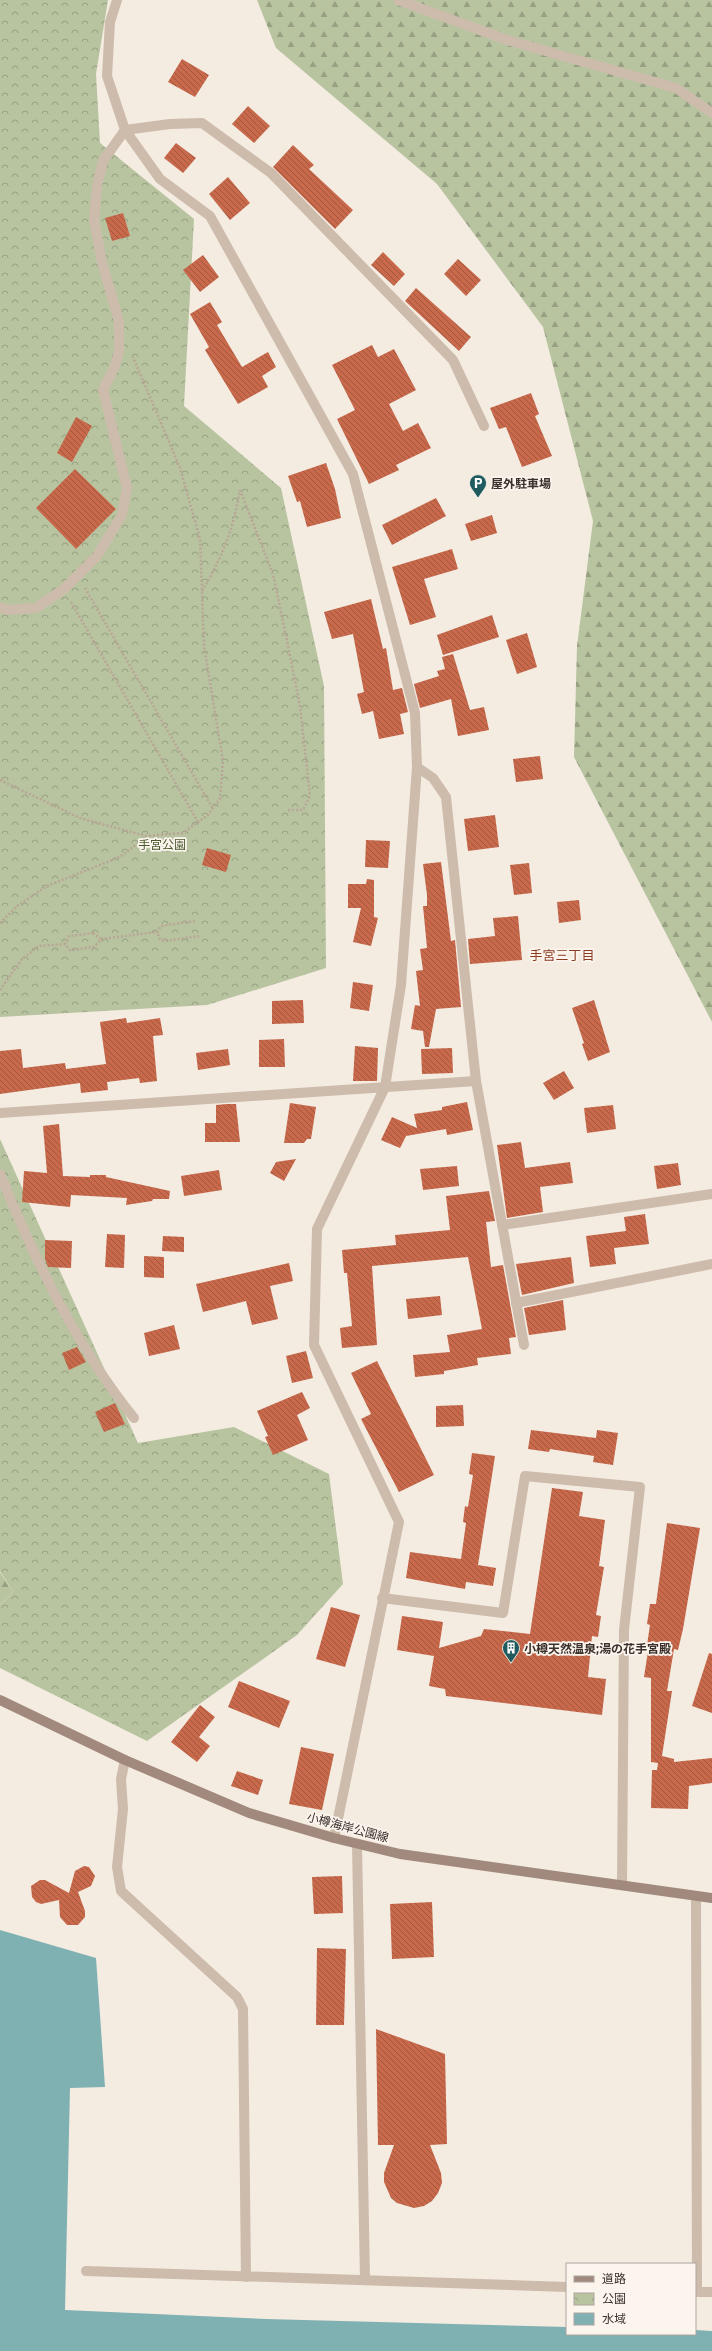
<svg xmlns="http://www.w3.org/2000/svg" width="712" height="2351" font-family="Ubuntu,'Noto Sans JP',sans-serif">
<style>
.forest{fill:url(#forest-firs)}
.park{fill:url(#park-crowns)}
.water{fill:#7fb0b2}
.building{fill:url(#building-back-hatch)}
.lines{fill:none;stroke-linecap:round;stroke-linejoin:round}
.path{stroke:#b9a596;stroke-width:2.5;stroke-dasharray:2 2;stroke-linecap:butt}
.lane{stroke:#cdbbac;stroke-width:10}
.street{stroke:#cdbbac;stroke-width:10}
.secondary{stroke:#a18a7d;stroke-width:10}
.labels{text-anchor:middle;dominant-baseline:central;stroke-width:3.5;stroke-linejoin:round;paint-order:stroke}
.poi-label{font-size:12px;font-weight:bold;fill:#3b302b;stroke:#fbf5ee;text-anchor:start}
.park-label{font-size:12px;fill:#4a5a2e;stroke:#fbf5ee}
.street-label{font-size:12px;fill:#3b302b;stroke:#fbf5ee}
.neighbourhood-label{font-size:13px;fill:#8c3b22;stroke:#fbf5ee}
</style>
<defs>
<pattern id="forest-firs" width="22" height="20" patternUnits="userSpaceOnUse"><rect width="22" height="20" fill="#b8c4a0"/><path d="M5 1l3.5 6h-7zM16 11l3.5 6h-7z" fill="#97a083"/></pattern>
<pattern id="park-crowns" width="20" height="18" patternUnits="userSpaceOnUse"><rect width="20" height="18" fill="#b8c4a0"/><path d="M2 6a3 3 0 1 1 6 0M12 15a3 3 0 1 1 6 0" fill="none" stroke="#97a083"/></pattern>
<pattern id="building-back-hatch" width="6" height="6" patternUnits="userSpaceOnUse"><rect width="6" height="6" fill="#c8694b"/><path d="M-1 5l2 2M0 0l6 6M5-1l2 2" fill="none" stroke="#a4573f"/></pattern>
</defs>
<rect width="100%" height="100%" fill="#f4ebe1"/>
<g class="forest">
<polygon points="257,0 712,0 712,1022 574,757 577,646 593,521 543,327 437,184 276,48"/>
<polygon points="0,1572 13,1592 0,1605"/>
</g>
<g class="park">
<polygon points="0,0 108,0 96,74 100,143 194,219 184,406 281,488 324,686 326,968 207,1005 0,1017"/>
<polygon points="0,1139 138,1443 234,1427 329,1474 343,1584 297,1635 147,1741 0,1668 0,1605 13,1592 0,1571"/>
</g>
<polygon class="water" points="0,1930 96,1958 105,2087 70,2088 65,2310 266,2319 567,2327 567,2334 695,2334 695,2330 712,2331 712,2351 0,2351"/>
<g class="building">
<polygon points="182,59 209,75 195,97 168,82"/>
<polygon points="248,106 270,126 254,143 232,124"/>
<polygon points="176,143 196,158 183,173 164,158"/>
<polygon points="293,145 314,165 309,169 353,210 335,229 273,167"/>
<polygon points="228,177 250,203 230,220 209,194"/>
<polygon points="123,213 130,236 112,241 105,218"/>
<polygon points="383,252 405,274 394,286 371,265"/>
<polygon points="203,255 219,277 200,292 183,270"/>
<polygon points="458,259 481,280 466,296 444,274"/>
<polygon points="416,288 471,337 459,351 405,301"/>
<polygon points="210,302 222,322 217,325 242,367 268,352 276,367 262,376 268,387 238,404 205,350 209,347 190,314"/>
<polygon points="372,345 378,357 394,349 416,390 389,404 403,431 418,423 431,448 396,465 399,470 369,484 337,419 355,410 332,365"/>
<polygon points="531,393 539,414 535,416 552,456 522,467 506,427 499,429 490,408"/>
<polygon points="76,417 92,426 72,462 57,453"/>
<polygon points="326,463 335,489 341,518 307,527 300,501 297,502 288,476"/>
<polygon points="75,469 116,509 76,549 36,508"/>
<polygon points="436,498 446,516 392,545 382,525"/>
<polygon points="492,515 497,533 471,541 465,524"/>
<polygon points="452,549 458,569 424,579 436,617 410,625 392,567"/>
<polygon points="371,599 383,649 386,648 393,690 402,688 408,712 400,714 404,734 379,739 373,711 362,714 357,694 364,692 353,634 332,639 324,612"/>
<polygon points="492,615 499,637 443,655 437,635"/>
<polygon points="527,633 537,667 517,674 506,640"/>
<polygon points="453,654 470,710 484,707 489,730 458,736 451,699 420,708 414,684 439,676 437,671 445,669 442,657"/>
<polygon points="540,756 543,779 516,782 513,759"/>
<polygon points="495,815 499,847 468,851 464,819"/>
<polygon points="366,840 390,841 388,868 365,867"/>
<polygon points="207,848 231,855 226,872 202,865"/>
<polygon points="441,862 451,941 455,940 461,1007 436,1009 429,1047 425,1047 423,1031 411,1029 415,1005 420,1006 416,971 423,970 420,949 427,948 423,906 427,906 427,895 423,864"/>
<polygon points="529,863 532,893 514,895 510,865"/>
<polygon points="367,879 374,880 374,917 378,918 371,946 353,942 361,908 348,908 348,884 366,884"/>
<polygon points="579,900 581,920 559,923 557,902"/>
<polygon points="518,916 522,960 470,964 468,939 495,936 493,918"/>
<polygon points="353,982 373,985 369,1011 350,1008"/>
<polygon points="303,1000 304,1023 272,1024 272,1001"/>
<polygon points="594,1000 610,1052 588,1061 582,1044 584,1043 572,1008"/>
<polygon points="126,1018 127,1023 160,1018 163,1035 153,1036 157,1081 140,1083 139,1078 107,1082 108,1090 81,1093 80,1083 0,1094 0,1051 21,1049 23,1068 65,1063 66,1069 106,1064 100,1022"/>
<polygon points="284,1039 285,1067 259,1067 259,1040"/>
<polygon points="355,1046 378,1048 377,1081 353,1081"/>
<polygon points="452,1048 453,1073 422,1074 421,1049"/>
<polygon points="228,1049 230,1065 198,1070 196,1053"/>
<polygon points="564,1071 574,1088 554,1100 543,1083"/>
<polygon points="467,1102 473,1130 447,1135 446,1129 406,1136 400,1148 381,1140 392,1117 417,1128 414,1114 442,1110 442,1107"/>
<polygon points="290,1103 316,1107 311,1139 307,1139 304,1143 284,1143"/>
<polygon points="227,1104 236,1104 240,1142 205,1142 205,1123 216,1123 216,1105"/>
<polygon points="613,1105 616,1129 587,1133 584,1108"/>
<polygon points="59,1124 63,1176 90,1177 90,1175 106,1175 106,1177 170,1191 169,1199 153,1199 152,1201 126,1205 127,1198 71,1195 70,1207 22,1202 24,1171 47,1173 43,1126"/>
<polygon points="521,1142 525,1168 570,1162 573,1183 540,1187 543,1212 507,1218 497,1145"/>
<polygon points="296,1159 284,1181 270,1173 276,1162"/>
<polygon points="678,1163 681,1185 657,1189 654,1166"/>
<polygon points="457,1166 459,1186 423,1190 420,1169"/>
<polygon points="219,1170 222,1190 184,1196 181,1176"/>
<polygon points="489,1191 495,1221 486,1222 491,1267 503,1265 516,1337 509,1338 511,1354 477,1358 478,1365 444,1371 444,1374 415,1377 413,1355 450,1352 447,1335 482,1329 468,1257 372,1266 377,1345 342,1348 340,1328 352,1326 347,1273 344,1273 342,1250 396,1245 395,1235 450,1230 446,1196"/>
<polygon points="645,1214 649,1244 614,1248 616,1264 590,1267 586,1236 626,1231 624,1217"/>
<polygon points="107,1234 125,1235 124,1268 105,1267"/>
<polygon points="163,1236 184,1237 184,1252 162,1251"/>
<polygon points="45,1240 72,1241 71,1268 48,1267 45,1259"/>
<polygon points="144,1256 164,1257 164,1278 144,1277"/>
<polygon points="571,1257 574,1283 522,1295 516,1264"/>
<polygon points="289,1263 293,1281 270,1286 278,1319 252,1325 246,1301 203,1312 196,1284"/>
<polygon points="440,1296 442,1315 408,1319 406,1299"/>
<polygon points="563,1300 566,1330 529,1335 524,1308"/>
<polygon points="174,1325 180,1349 149,1356 144,1333"/>
<polygon points="77,1347 86,1362 69,1370 62,1353"/>
<polygon points="306,1351 313,1378 292,1383 286,1356"/>
<polygon points="377,1361 434,1475 399,1492 361,1419 371,1414 351,1373"/>
<polygon points="302,1392 310,1408 297,1415 308,1440 273,1455 265,1437 268,1436 257,1411"/>
<polygon points="115,1403 125,1424 104,1432 95,1412"/>
<polygon points="463,1405 464,1426 436,1427 436,1406"/>
<polygon points="531,1430 596,1438 597,1430 618,1433 613,1465 593,1462 594,1456 550,1449 549,1452 528,1449"/>
<polygon points="472,1453 495,1456 478,1565 496,1568 493,1586 466,1582 465,1589 406,1578 410,1552 461,1559 466,1523 463,1522 465,1506 468,1507 473,1475 469,1474"/>
<polygon points="552,1488 583,1492 579,1516 605,1520 599,1566 604,1567 596,1615 601,1616 598,1637 592,1636 588,1677 606,1679 602,1715 446,1696 445,1689 429,1686 434,1656 397,1650 402,1616 443,1622 439,1648 481,1636 484,1629 530,1634"/>
<polygon points="667,1523 700,1528 683,1629 678,1650 674,1649 667,1691 672,1691 662,1756 674,1759 674,1762 712,1758 712,1783 689,1786 688,1809 651,1808 652,1770 657,1770 658,1763 651,1762 651,1678 644,1677 649,1645 647,1645 650,1625 647,1624 650,1604 656,1604"/>
<polygon points="331,1607 360,1615 345,1667 316,1659"/>
<polygon points="709,1653 712,1654 712,1713 692,1706"/>
<polygon points="239,1681 290,1701 279,1728 228,1707"/>
<polygon points="200,1705 215,1717 199,1737 210,1746 197,1762 171,1742"/>
<polygon points="301,1747 334,1754 322,1810 289,1804"/>
<polygon points="237,1771 263,1780 258,1795 231,1786"/>
<polygon points="84,1866 89,1867 95,1876 91,1886 78,1892 85,1911 85,1917 78,1925 67,1925 60,1917 59,1900 41,1904 36,1902 32,1897 31,1886 40,1880 45,1880 69,1893 75,1871"/>
<polygon points="342,1876 343,1913 314,1914 312,1877"/>
<polygon points="432,1902 434,1957 392,1959 390,1904"/>
<polygon points="317,1948 346,1949 344,2025 316,2025"/>
<polygon points="376,2029 445,2054 447,2144 430,2145 441,2173 442,2183 438,2193 432,2201 424,2206 414,2208 397,2203 391,2198 384,2182 384,2173 394,2145 378,2145"/>
</g>
<g class="lines">
<g class="path">
<polyline points="240,490 273,574 286,636 300,706 310,796 303,810 287,810"/>
<polyline points="85,588 213,809"/>
<path d="M202,591C223,556 233,530 240,490"/>
<polyline points="71,602 198,822"/>
<polyline points="0,780 80,818 146,836 183,833 208,815 220,799 223,761 204,646 200,539 180,468 133,357"/>
<polyline points="195,921 161,926 157,932 160,940 165,941 199,936"/>
<polyline points="0,923 17,906 47,886 120,857 146,837"/>
<polygon points="93,933 101,939 94,947 70,950 65,944 69,936"/>
<polyline points="101,939 157,932"/>
<polyline points="0,990 22,959 39,946 65,944"/>
</g>
<g class="lane">
<polyline points="0,607 7,610 36,608 64,589 97,556 122,515 127,488 103,390 115,366 119,351 119,322 102,262 94,219 97,186 103,161 125,130"/>
<polyline points="86,2271 567,2287"/>
<polyline points="695,2292 712,2292"/>
</g>
<g class="street">
<polyline points="117,0 110,22 107,76 125,130 160,179 210,216 353,474 415,713 417,767 401,985 385,1087 317,1229 314,1345 399,1522 334,1838"/>
<polyline points="398,0 507,40 676,88 712,113"/>
<polyline points="125,130 170,124 202,123 271,173 453,360 484,426"/>
<polyline points="417,767 433,778 446,797 476,1081 524,1345"/>
<polyline points="0,1113 476,1081"/>
<path d="M0,1174C35,1260 76,1346 134,1418"/>
<polyline points="502,1225 712,1194"/>
<polyline points="516,1303 712,1264"/>
<polyline points="382,1598 503,1613 525,1476 640,1487 624,1630 622,1885"/>
<polyline points="125,1760 121,1779 123,1809 117,1867 121,1891 237,1997 243,2009 246,2277"/>
<polyline points="357,1844 365,2280"/>
<polyline points="696,1896 697,2292"/>
</g>
<polyline class="secondary" points="0,1700 125,1760 249,1813 334,1838 400,1854 712,1898"/>
</g>
<defs>
<g id="parking-pin" transform="scale(0.9)"><path d="M0 17L-7.5 6A9.5 9.5 0 1 1 7.5 6Z" fill="#1f5a5e" stroke="#fbf5ee"/><path d="M-3.5-5.5H1a3.5 3.5 0 0 1 0 7H-1V5.5H-3.5ZM-1-3.4V-.6H.8a1.4 1.4 0 0 0 0-2.8Z" fill="#fff"/></g>
<g id="building-pin" transform="scale(0.9)"><path d="M0 17L-7.5 6A9.5 9.5 0 1 1 7.5 6Z" fill="#1f5a5e" stroke="#fbf5ee"/><path d="M-4-6H4V6H1V3H-1V6H-4ZM-2.5-4.3h1.7v1.8h-1.7ZM.8-4.3h1.7v1.8H.8ZM-2.5-1h1.7V.8h-1.7ZM.8-1h1.7V.8H.8Z" fill="#fff"/></g>
</defs>
<g fill-rule="evenodd">
<use href="#parking-pin" x="478" y="483"/>
<use href="#building-pin" x="511" y="1648"/>
</g>
<g class="labels">
<g class="poi-label">
<text x="491" y="483">屋外駐車場</text>
<text x="524" y="1648">小樽天然温泉;湯の花手宮殿</text>
</g>
<g class="park-label">
<text x="162" y="844">手宮公園</text>
</g>
<g class="street-label">
<text transform="translate(348 1827) rotate(15)">小樽海岸公園線</text>
</g>
<g class="neighbourhood-label">
<text x="562" y="955">手宮三丁目</text>
</g>
</g>
<rect x="566" y="2263" width="130" height="72" fill="#fbf5ee" stroke="#aea6a0"/>
<rect x="574" y="2276" width="20" height="6" fill="#a18a7d" stroke="#aea6a0"/>
<text x="602" y="2283" font-size="12" fill="#3b302b">道路</text>
<rect x="574" y="2293" width="20" height="12" fill="url(#park-crowns)" stroke="#aea6a0"/>
<text x="602" y="2303" font-size="12" fill="#3b302b">公園</text>
<rect x="574" y="2313" width="20" height="12" fill="#7fb0b2" stroke="#aea6a0"/>
<text x="602" y="2323" font-size="12" fill="#3b302b">水域</text>
</svg>
